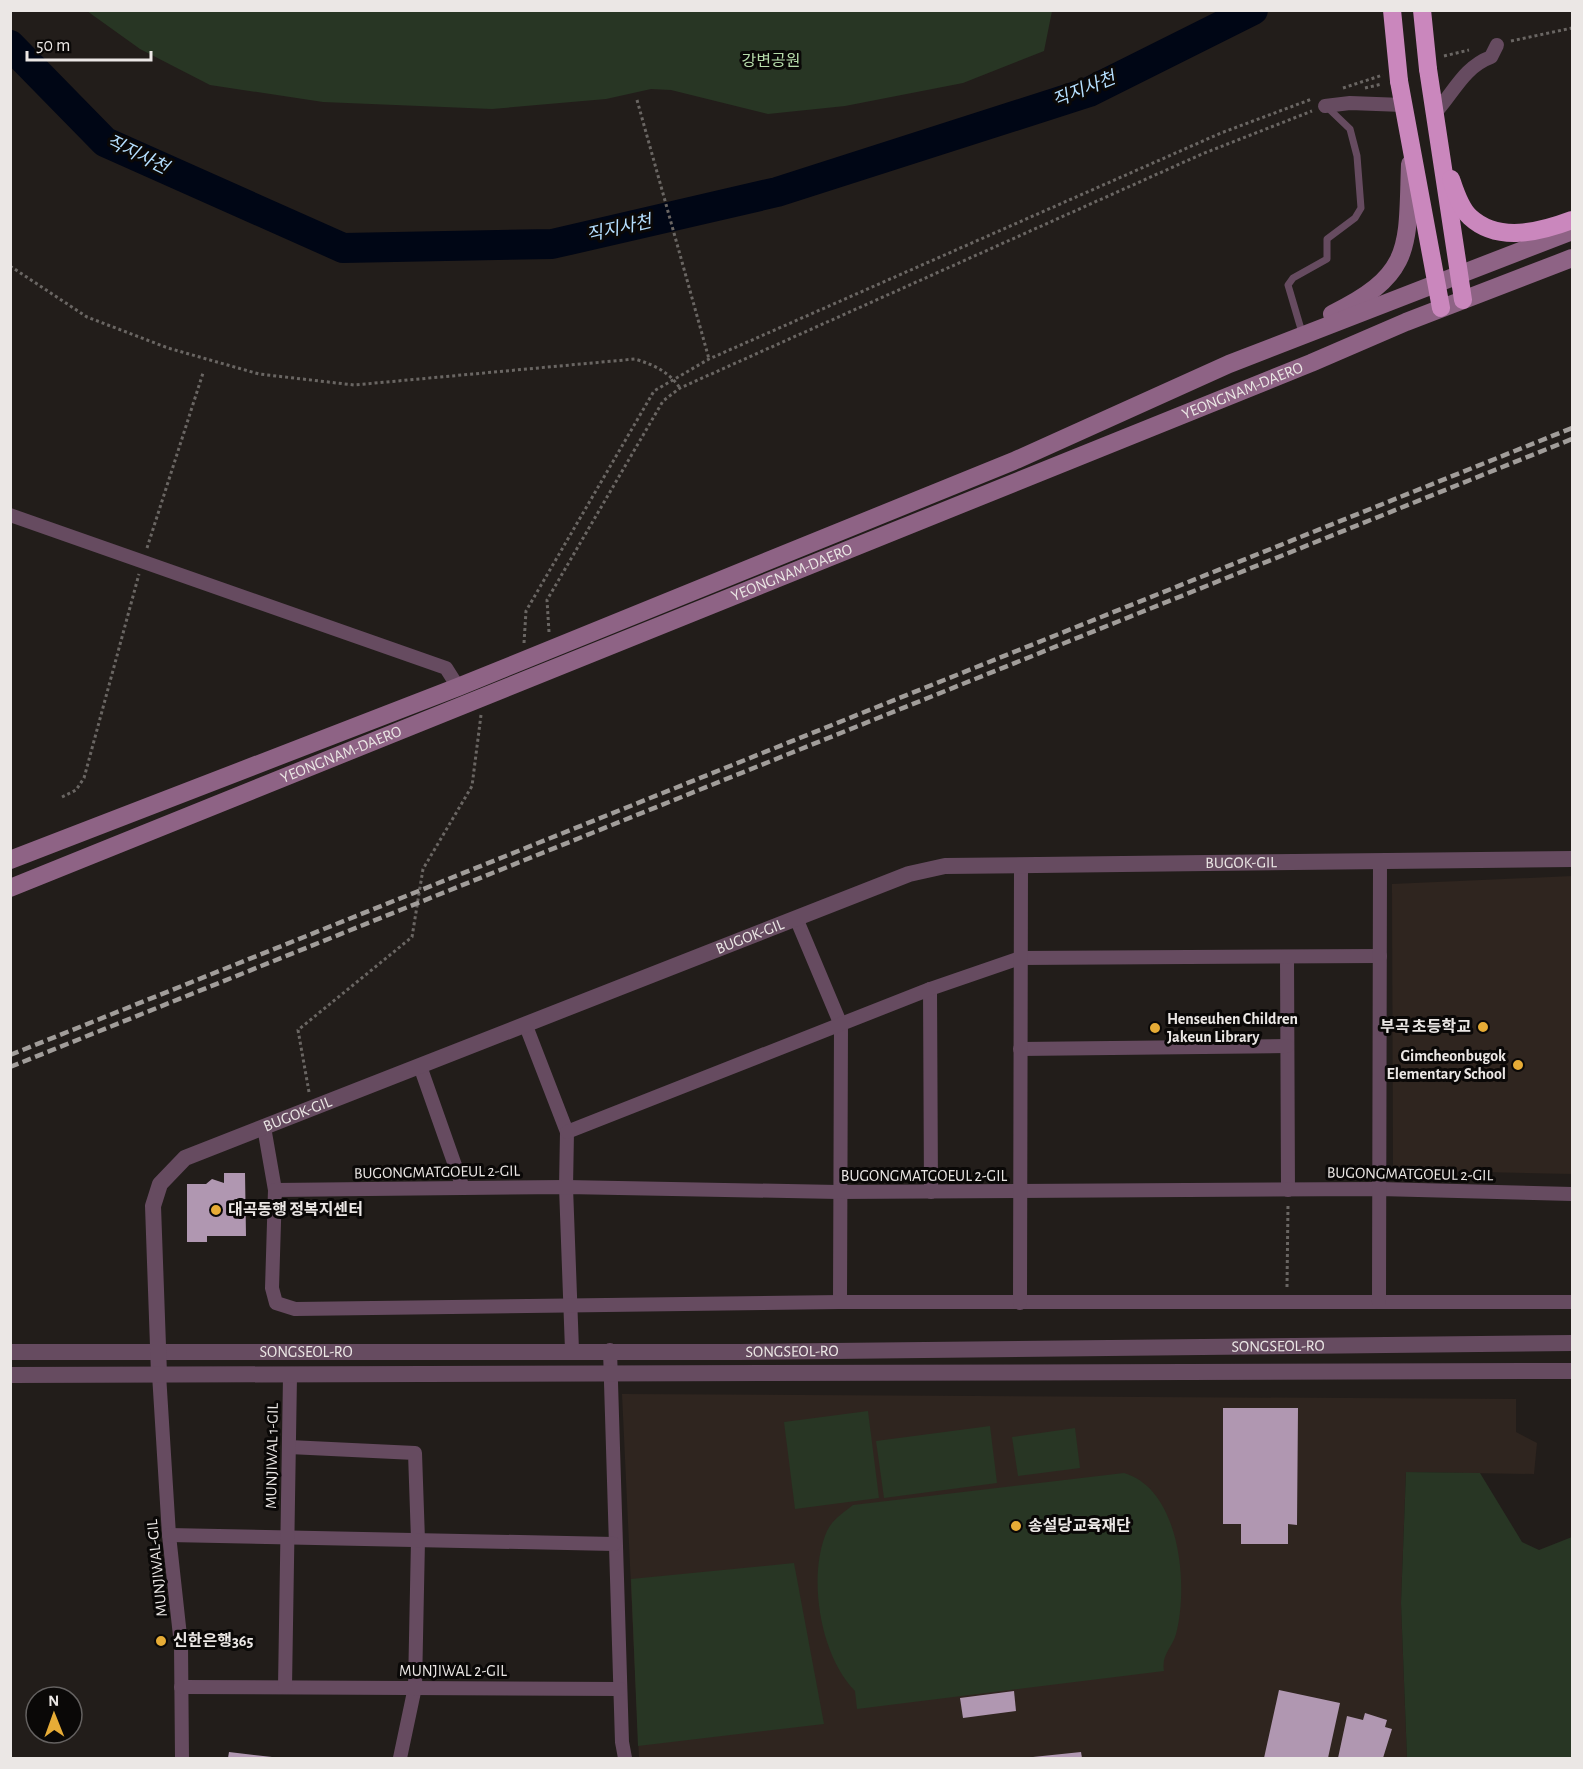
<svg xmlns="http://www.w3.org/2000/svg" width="1583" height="1769" font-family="'Alegreya Sans','Noto Sans KR',sans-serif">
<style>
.built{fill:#2f251f}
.green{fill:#283624}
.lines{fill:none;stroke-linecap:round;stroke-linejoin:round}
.river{stroke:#000615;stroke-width:30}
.building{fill:#b097b1}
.path{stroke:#6a6663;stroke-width:3;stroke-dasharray:3 3;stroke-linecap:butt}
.service{stroke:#664b60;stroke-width:7}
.minor{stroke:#664b60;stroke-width:14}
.tertiary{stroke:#664b60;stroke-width:16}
.secondary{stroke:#8e6385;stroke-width:18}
.motorway{stroke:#ca87bd;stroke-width:18}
.rail{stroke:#a19d9a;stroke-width:4.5;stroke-dasharray:9 4.5;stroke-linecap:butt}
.motorway-bridge{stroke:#ca87bd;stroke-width:18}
.poi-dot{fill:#e7ac36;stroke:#0a0807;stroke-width:2}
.labels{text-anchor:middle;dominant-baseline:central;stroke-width:6;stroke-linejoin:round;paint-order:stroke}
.park-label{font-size:16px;fill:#b7dcab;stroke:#0a0807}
.street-label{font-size:16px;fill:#ebe7e5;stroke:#0a0807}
.poi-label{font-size:16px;font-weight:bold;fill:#ebe7e5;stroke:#0a0807;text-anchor:start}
.water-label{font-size:18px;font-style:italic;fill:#b5dfff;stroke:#0a0807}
</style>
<rect width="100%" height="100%" fill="#221d1a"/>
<g class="built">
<polygon points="1572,876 1572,1174 1393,1170 1392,884"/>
<polygon points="622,1394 1516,1399 1516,1432 1537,1443 1534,1474 1406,1472 1401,1603 1407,1758 639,1758"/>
</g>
<g class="green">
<polygon points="87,11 1052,11 1044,51 963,83 845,106 768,114 671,90 651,89 606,99 492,109 323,102 210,85 140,49"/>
<polygon points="868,1411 879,1498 795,1509 784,1422"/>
<polygon points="990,1426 997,1483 884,1498 876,1441"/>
<polygon points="1075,1428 1080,1468 1018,1476 1012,1437"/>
<polygon points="1406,1472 1480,1473 1522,1542 1539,1550 1572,1537 1572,1758 1407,1758 1401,1603"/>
<path d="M1124,1473C1180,1489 1189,1585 1176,1634C1172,1648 1161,1655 1164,1671L857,1709L855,1691C820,1656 807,1576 827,1531C833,1519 843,1513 853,1505Z"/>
<polygon points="794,1563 824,1724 638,1746 631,1579"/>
</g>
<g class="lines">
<polyline class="river" points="10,45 105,142 343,248 552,244 777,192 1089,92 1253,10"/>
</g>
<g class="building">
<polygon points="224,1173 245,1173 246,1236 207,1236 207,1242 187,1242 187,1184 206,1184 212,1179 224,1183"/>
<polygon points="1223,1408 1298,1408 1297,1525 1288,1524 1288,1544 1241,1544 1241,1524 1223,1524"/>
<polygon points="1279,1690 1340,1703 1328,1758 1264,1758"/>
<polygon points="1014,1691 1016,1711 963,1718 960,1698"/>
<polygon points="1365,1713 1387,1720 1385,1727 1392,1729 1383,1758 1338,1758 1347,1716 1363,1720"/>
<polygon points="229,1752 272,1757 271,1758 228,1758"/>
<polygon points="1081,1752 1082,1758 1033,1758 1033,1757"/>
</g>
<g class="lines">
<g class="path">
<polyline points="1511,41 1572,28"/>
<polyline points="1444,56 1469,50"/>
<polyline points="1343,88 1383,75"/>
<polyline points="1365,88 1382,84"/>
<polyline points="637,100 709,359"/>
<path d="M10,266L87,317L168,348L259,374L354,385L635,359C654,365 668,371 680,388"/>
<polyline points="147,548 203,373"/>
<polyline points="549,632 547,600 663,401 680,388 1202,154 1312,111"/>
<polyline points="524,643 526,611 654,391 709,359 1221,133 1312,99"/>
<polyline points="62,797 76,790 84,778 139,574"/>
<polyline points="309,1092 298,1030 412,937 423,869 472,786 481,715"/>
<polyline points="1287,1287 1288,1204"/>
</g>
<polyline class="service" points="1301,329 1288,285 1293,278 1327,259 1327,239 1355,218 1361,208 1357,156 1350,129 1327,107"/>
<g class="minor">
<polyline points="1325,106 1350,103 1403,105"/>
<path d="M1435,113C1454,92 1464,67 1491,57L1497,45"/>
<polyline points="10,515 446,668 458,687"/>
<polyline points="796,918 841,1025 840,1302"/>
<polyline points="1287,957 1288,1190"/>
<polyline points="930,989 931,1192"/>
<polyline points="526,1026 567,1132 566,1187 572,1350"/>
<polyline points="1020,1049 1287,1046"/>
<polyline points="420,1066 463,1188"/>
<polyline points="264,1127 275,1190 272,1288 276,1303 295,1309 840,1302 1572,1302"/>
<polyline points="567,1132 930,989 1020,958 1380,956"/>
<polyline points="275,1190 566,1187 838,1192 1379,1189 1572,1194"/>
<polyline points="1379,1302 1380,861"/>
<polyline points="1020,1303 1021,865"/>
<polyline points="610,1350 622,1742 625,1758"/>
<polyline points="159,1374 169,1535 181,1645 182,1758"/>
<polyline points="289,1447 415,1453 418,1540 415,1687 400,1758"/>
<polyline points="169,1535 614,1544"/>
<polyline points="181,1687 620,1689"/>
<polyline points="285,1687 290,1376"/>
</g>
<g class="tertiary">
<path id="s1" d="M10,1352H738L1572,1343"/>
<path id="s2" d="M159,1374L153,1206L160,1184L185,1158L909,874L945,866L1572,859"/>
<polyline points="10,1375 1572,1371"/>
</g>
<g class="secondary">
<path d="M1332,314C1414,274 1407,247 1410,164"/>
<polyline points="10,860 458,687 1016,460 1229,364 1572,231"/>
<path id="s3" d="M10,888L1311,363L1406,322L1572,258"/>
</g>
<g class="motorway">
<polyline points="1428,69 1463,300"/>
<polyline points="1399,81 1441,308"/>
<path d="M1451,179C1455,191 1460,208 1470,217C1498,243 1540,232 1572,220"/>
</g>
<g class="rail">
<polyline points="10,1055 1572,428"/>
<polyline points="10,1067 1572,439"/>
</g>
<g class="motorway-bridge">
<polyline points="1392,10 1399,81"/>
<polyline points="1422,10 1428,69"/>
</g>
</g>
<g class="poi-dot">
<circle cx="1483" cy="1027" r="6"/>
<circle cx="1155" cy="1028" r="6"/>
<circle cx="1518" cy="1065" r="6"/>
<circle cx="216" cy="1210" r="6"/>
<circle cx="1016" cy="1526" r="6"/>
<circle cx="161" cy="1641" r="6"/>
</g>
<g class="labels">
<g class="park-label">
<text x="771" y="61">강변공원</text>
</g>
<g class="street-label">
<text stroke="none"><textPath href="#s3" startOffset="1329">YEONGNAM-DAERO</textPath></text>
<text stroke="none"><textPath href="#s3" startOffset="843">YEONGNAM-DAERO</textPath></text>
<text stroke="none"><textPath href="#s3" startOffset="357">YEONGNAM-DAERO</textPath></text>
<text stroke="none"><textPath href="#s2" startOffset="1338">BUGOK-GIL</textPath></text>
<text stroke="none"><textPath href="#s2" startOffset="834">BUGOK-GIL</textPath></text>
<text stroke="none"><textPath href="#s2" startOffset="348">BUGOK-GIL</textPath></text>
<text transform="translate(437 1172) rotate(-1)">BUGONGMATGOEUL 2-GIL</text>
<text transform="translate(1410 1174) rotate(1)">BUGONGMATGOEUL 2-GIL</text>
<text x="924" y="1176">BUGONGMATGOEUL 2-GIL</text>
<text stroke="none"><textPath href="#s1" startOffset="1268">SONGSEOL-RO</textPath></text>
<text stroke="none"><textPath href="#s1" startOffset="296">SONGSEOL-RO</textPath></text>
<text stroke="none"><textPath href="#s1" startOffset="782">SONGSEOL-RO</textPath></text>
<text transform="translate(272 1456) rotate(-89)">MUNJIWAL 1-GIL</text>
<text transform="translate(157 1568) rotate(-96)">MUNJIWAL-GIL</text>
<text x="453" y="1671">MUNJIWAL 2-GIL</text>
</g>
<g class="poi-label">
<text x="1167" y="1019">Henseuhen Children<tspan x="1167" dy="18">Jakeun Library</tspan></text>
<text x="1471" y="1027" text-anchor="end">부곡 초등학교</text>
<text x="1506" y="1056" text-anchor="end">Gimcheonbugok<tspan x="1506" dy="18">Elementary School</tspan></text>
<text x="228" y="1210">대곡동행 정복지센터</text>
<text x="1028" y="1526">송설당교육재단</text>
<text x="173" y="1641">신한은행365</text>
</g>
<g class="water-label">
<text transform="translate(1084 90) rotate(-22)">직지사천</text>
<text transform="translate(137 155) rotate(26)">직지사천</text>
<text transform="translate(619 229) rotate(-13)">직지사천</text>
</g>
</g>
<rect width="1583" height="1769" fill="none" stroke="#ebe7e5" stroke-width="24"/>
<g transform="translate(54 1715) rotate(359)"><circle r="28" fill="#0a0807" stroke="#646160" stroke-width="1.5"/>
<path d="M0-4.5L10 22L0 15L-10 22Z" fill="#e7ac36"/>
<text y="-9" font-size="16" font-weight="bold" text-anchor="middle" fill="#ebe7e5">N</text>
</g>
<path d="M27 51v9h124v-9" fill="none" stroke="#ebe7e5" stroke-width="3"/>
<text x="36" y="51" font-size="18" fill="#ebe7e5" stroke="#0a0807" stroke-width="4.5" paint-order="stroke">50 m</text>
</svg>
